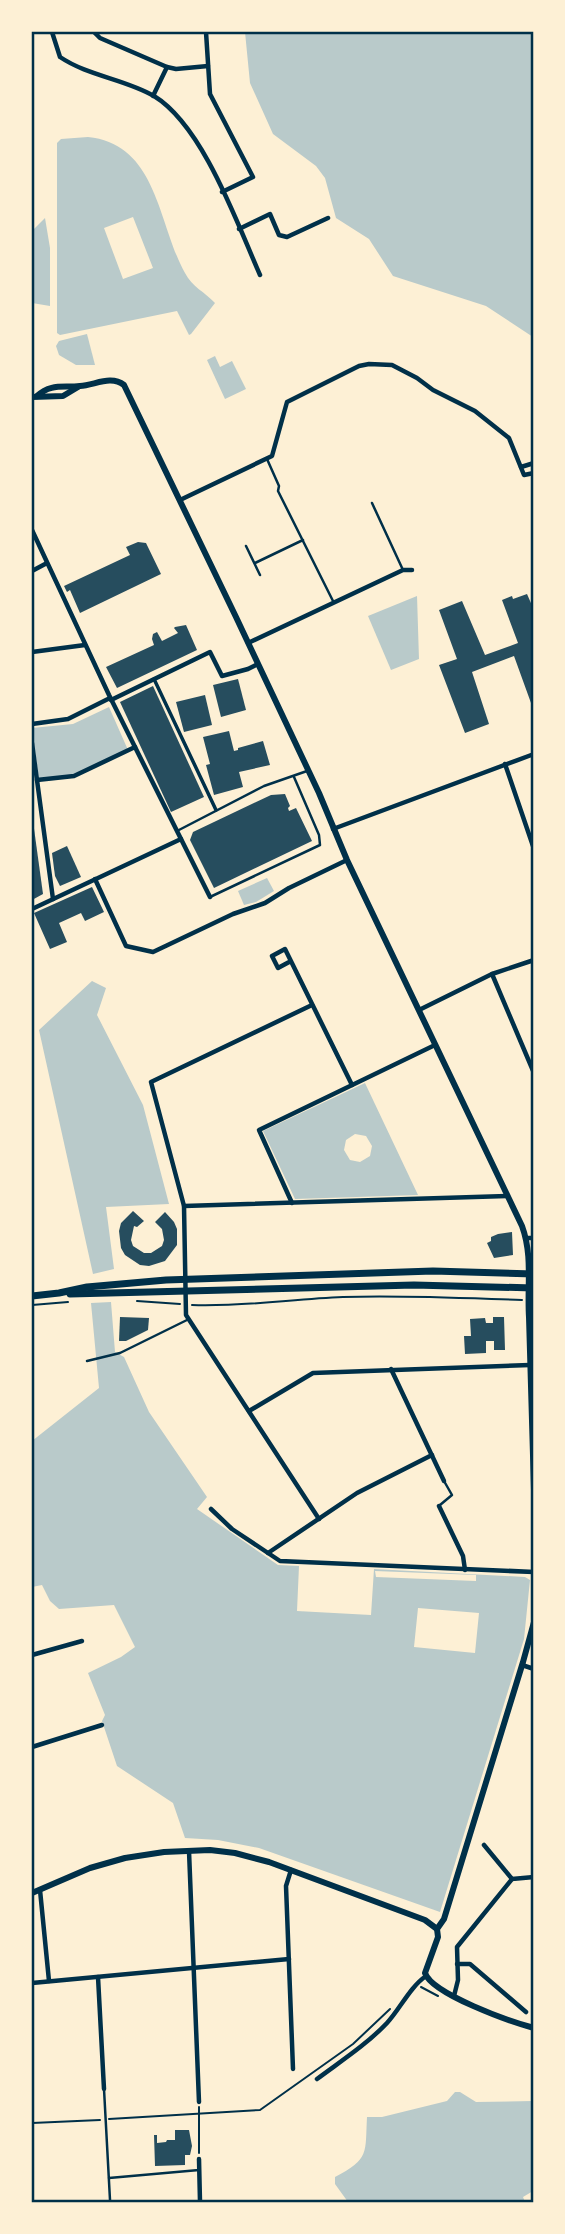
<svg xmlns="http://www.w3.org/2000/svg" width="565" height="2234" font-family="'Varela Round',sans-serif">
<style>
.green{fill:#b9caca;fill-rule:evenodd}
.building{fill:#264d5e}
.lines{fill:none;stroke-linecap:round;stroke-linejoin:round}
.path{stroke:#003049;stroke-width:2}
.service{stroke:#003049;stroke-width:2.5}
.pedestrian{stroke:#003049;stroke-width:3.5}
.minor{stroke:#003049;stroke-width:4.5}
.tertiary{stroke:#003049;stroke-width:6}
.secondary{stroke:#003049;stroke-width:7}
.neatline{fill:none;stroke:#003049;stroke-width:2.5}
</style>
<rect width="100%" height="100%" fill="#fdf0d5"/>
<g class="green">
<polygon points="245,32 533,32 533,337 486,306 393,276 369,239 336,218 325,178 316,166 273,134 250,83"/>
<path d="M88,137C158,144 158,225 185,273C192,287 205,292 215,303L191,334L189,335L177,311L60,335L57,333V143L61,139ZM133,217L153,268L123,279L104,228Z"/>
<polygon points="45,218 50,248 50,306 32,303 32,231"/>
<polygon points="87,334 95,365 76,365 59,355 56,346 59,341"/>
<polygon points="215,356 220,367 232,361 246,389 225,399 207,360"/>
<polygon points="417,596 419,659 391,670 368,616"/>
<polygon points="109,707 128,750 74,776 39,780 32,728 73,724"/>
<polygon points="267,878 274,891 256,902 244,905 238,891"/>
<polygon points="92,981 106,988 97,1015 143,1105 169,1204 106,1207 114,1269 93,1274 39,1030"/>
<path d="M365,1083L418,1195L295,1199L263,1131ZM355,1134L366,1136L372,1146L370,1156L360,1162L350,1160L344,1150L346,1140Z"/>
<path d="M111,1302L115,1352L124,1357L149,1412L207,1497L197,1509L278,1565L299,1566L297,1611L371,1615L374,1569L525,1577L530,1580L524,1639L440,1912L259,1848L218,1840L185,1838L173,1803L117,1766L102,1721L105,1715L88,1673L121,1657L135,1647L114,1605L59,1609L50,1601L42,1585L32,1587V1441L99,1388L91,1303ZM375,1571L476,1575V1581L376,1577ZM418,1608L479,1613L475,1653L414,1647Z"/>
<path d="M455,2092H460L476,2102L533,2101V2191L523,2197L525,2202H348L335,2184V2177C370,2159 365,2153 367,2117H382L447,2101Z"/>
</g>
<g class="building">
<polygon points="138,542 146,543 161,574 80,613 70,590 67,592 64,586 130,555 126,547"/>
<polygon points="527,594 534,610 534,702 531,703 514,656 472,672 489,724 465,733 439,665 457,659 439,610 462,601 485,655 518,643 502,600 512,596 513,599"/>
<polygon points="186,625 197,650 117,688 106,667 154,645 152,639 153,634 157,632 162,641 178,633 174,628 175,627"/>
<polygon points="238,679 246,710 221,717 213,685"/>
<polygon points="153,686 204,797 171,812 120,702"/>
<polygon points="205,695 212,725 184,732 176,702"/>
<polygon points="229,731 234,751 238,750 238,748 263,741 270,765 239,772 243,787 214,795 206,765 210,764 203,737"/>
<polygon points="285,794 290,806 288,808 289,811 296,808 312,841 214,888 190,840 193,832 271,795"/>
<polygon points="32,814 43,894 32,900"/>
<polygon points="67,846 81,877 60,886 55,876 52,853"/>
<polygon points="92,887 104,912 85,921 81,913 59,923 67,942 50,949 34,913"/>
<polygon points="133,1211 144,1221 137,1227 134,1226 131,1240 133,1246 144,1253 151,1253 162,1246 164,1240 162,1229 155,1222 165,1212 174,1222 177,1229 177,1245 165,1261 149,1266 140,1265 125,1255 121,1248 119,1231 121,1223"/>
<polygon points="512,1232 513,1255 494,1258 487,1243 491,1241 491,1237 498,1234"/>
<polygon points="120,1317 149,1318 148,1330 126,1341 119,1341"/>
<polygon points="493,1317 504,1317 505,1350 494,1350 494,1341 486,1341 486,1353 465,1354 464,1336 471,1336 470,1319 485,1318 486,1323 493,1323"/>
<polygon points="175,2130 189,2130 192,2146 190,2155 185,2155 185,2165 155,2166 154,2135 157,2135 157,2143 166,2142 167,2140 175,2140"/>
</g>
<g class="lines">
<g class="path">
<polyline points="137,1301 180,1304"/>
<polyline points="32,1305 68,1302"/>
<path d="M192,1305C243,1307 292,1299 343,1297C403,1295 462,1298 522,1300"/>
<polyline points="421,1987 438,1996"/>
<polyline points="199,2107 199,2153"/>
<polyline points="109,2119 260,2110 353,2044 390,2009"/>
<polyline points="32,2123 100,2120"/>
</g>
<g class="service">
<polyline points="267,459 279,486 278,491 333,601"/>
<polyline points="372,503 403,570"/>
<polyline points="246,546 260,575"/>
<polyline points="255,563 303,540"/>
<polyline points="177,831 264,786 307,771"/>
<polyline points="210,897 320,845 319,835 294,777"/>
<polyline points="87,1361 120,1353 189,1319"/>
<polyline points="440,1505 452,1495 444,1481"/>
<polyline points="104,2089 110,2200"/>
<polyline points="109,2178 199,2170"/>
</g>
<polyline class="pedestrian" points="154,679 216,810"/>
<g class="minor">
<path d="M52,32L60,57C88,76 125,79 154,96C203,126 237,223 260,275"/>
<polyline points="94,32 100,38 167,67 153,96"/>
<polyline points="206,32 210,94 253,177 222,192"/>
<polyline points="167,67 176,69 208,66"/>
<polyline points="239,229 270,214 279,235 287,237 328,218"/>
<polyline points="521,467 534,463"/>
<polyline points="180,500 272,456 287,402 359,366 369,364 392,365 417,378 433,390 475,411 509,438 524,475 534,473"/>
<polyline points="32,530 109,695 210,897"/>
<polyline points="32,571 47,563"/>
<polyline points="248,643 403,570 412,570"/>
<polyline points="32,652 85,645"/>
<polyline points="111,700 210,652 222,676 248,669 258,664"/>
<polyline points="32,724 68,719 110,698"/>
<polyline points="32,743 53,899"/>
<polyline points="505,764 534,849"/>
<polyline points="37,780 74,776 135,747"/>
<polyline points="333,829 534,754"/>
<polyline points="95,879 126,946 153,952 233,914 265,903 289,888 347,860"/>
<polyline points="32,909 181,839"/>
<polyline points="291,961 278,968 272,956 285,949 352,1085"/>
<polyline points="492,974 534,1073"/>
<polyline points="312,1005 151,1082 184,1206 186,1315 319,1519"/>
<polyline points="419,1010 492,974 534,960"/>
<polyline points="292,1203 259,1130 435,1045"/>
<polyline points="184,1206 507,1196"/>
<polyline points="526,1238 534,1238"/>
<polyline points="391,1369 444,1481"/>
<polyline points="249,1411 313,1373 530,1365"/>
<polyline points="439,1506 463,1556 465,1570"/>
<polyline points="211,1509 232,1529 280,1561 534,1572"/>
<polyline points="268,1553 357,1493 432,1455"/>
<polyline points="32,1655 82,1641"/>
<polyline points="522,1665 534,1669"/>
<polyline points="32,1747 102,1725"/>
<polyline points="484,1845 512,1879"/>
<polyline points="189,1851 199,2102"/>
<polyline points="291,1870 286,1886 293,2069"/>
<polyline points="40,1890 49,1981"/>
<polyline points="457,1964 470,1964 526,2012"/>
<polyline points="98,1977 104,2089"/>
<polyline points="32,1983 289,1959"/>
<polyline points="454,1996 458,1980 457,1947 512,1879 534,1877"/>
<path d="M317,2079C341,2061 366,2045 387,2023C400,2009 410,1987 426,1976"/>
<polyline points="199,2159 200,2202"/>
</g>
<g class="tertiary">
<path d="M37,396C51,383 63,388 80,386C95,385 111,375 124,385L236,617L319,793L347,860L522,1226C533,1256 527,1286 529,1317C531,1375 532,1433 534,1490"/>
<polyline points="32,397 63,396 78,387"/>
<path d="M534,1622L523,1662L444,1919L437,1929L438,1937L425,1973C432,1994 511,2022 534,2028"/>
<polyline points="32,1893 90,1868 125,1858 164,1852 210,1850 235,1853 269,1862 425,1920 437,1929"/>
</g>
<g class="secondary">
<polyline points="70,1294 414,1285 534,1288"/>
<polyline points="32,1296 59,1293 87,1287 166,1280 433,1271 534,1274"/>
</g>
</g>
<rect width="565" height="2234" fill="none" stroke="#fdf0d5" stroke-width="66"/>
<rect x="33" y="33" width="499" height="2168" class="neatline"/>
</svg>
